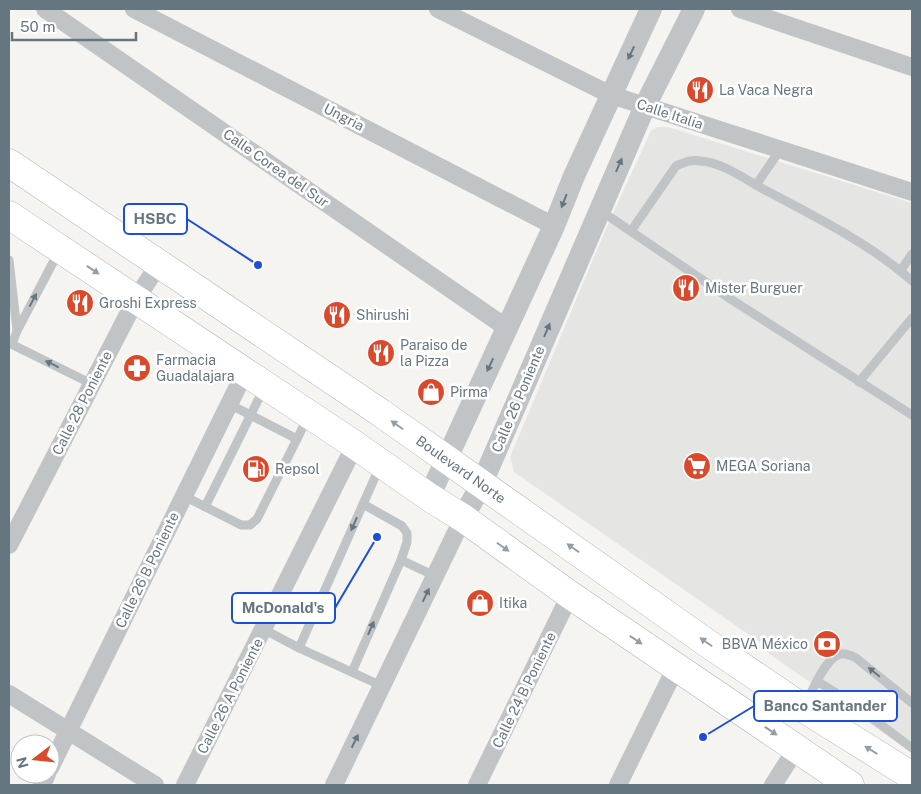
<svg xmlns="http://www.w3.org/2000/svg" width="921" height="794" font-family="'Public Sans',sans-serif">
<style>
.built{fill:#e5e6e4}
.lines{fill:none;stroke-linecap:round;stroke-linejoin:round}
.primary-casing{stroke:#b1b6b9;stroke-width:29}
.service{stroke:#c0c4c7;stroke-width:9}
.minor{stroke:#c0c4c7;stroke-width:18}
.tertiary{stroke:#c0c4c7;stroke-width:22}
.primary{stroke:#fff;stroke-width:28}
.oneway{fill:#657680}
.oneway2{fill:#939fa6}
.labels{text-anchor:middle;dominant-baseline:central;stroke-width:5;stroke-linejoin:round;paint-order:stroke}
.poi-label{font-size:14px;fill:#657680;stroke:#fff;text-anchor:start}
.street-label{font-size:14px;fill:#657680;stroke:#fff}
.leader{fill:none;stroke:#1d4ed8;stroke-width:2}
.callout-dot{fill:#1d4ed8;stroke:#fff;stroke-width:2}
.callout{fill:#fff;stroke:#1d4ed8;stroke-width:2}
.callout-label{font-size:15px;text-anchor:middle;font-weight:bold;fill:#657680}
</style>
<rect width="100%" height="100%" fill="#f5f4f1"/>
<polygon class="built" points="658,127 668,127 912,203 912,753 759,647 761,643 514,472 510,457 607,226 651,131"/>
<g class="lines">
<g class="primary-casing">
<g id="primary">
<path id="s1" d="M9,163L381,413L707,643L803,708L912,776"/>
<polyline points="9,215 355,445 429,497 463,518 570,595 850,785"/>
</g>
</g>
<g class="service">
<polyline points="756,185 780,150"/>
<polyline points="601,211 732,300 912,415"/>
<path d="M631,231L676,166C685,162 691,159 701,161C723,163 745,179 763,189C812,215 871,244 912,281"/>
<polyline points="9,260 17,330"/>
<polyline points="901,270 912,254"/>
<polyline points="9,343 92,384"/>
<polyline points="12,344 17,331 59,251"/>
<polyline points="859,382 912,318"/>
<polyline points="229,404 297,439"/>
<polyline points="184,496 241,525 250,525 257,519 308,417"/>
<polyline points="205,507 264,388"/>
<polyline points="401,560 435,576"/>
<polyline points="263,629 299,648 382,686"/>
<polyline points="299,648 380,466"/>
<polyline points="352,672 401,560 407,542 407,533 402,526 363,504"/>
<polyline points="817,681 852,703 912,748"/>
<path d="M805,706C811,693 826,656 841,654C846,653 852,656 856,658L912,703"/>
</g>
<g class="minor">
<polyline points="45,9 507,328"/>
<polyline points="134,9 554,226"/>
<polyline points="438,9 611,95 912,192"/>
<polyline points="740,9 912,67"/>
<polyline points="9,545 136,299 159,264"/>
<polyline points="9,694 155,785"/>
<polyline points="50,768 245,372"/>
<polyline points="42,785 47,774"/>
<polyline points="185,785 355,445"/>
<polyline points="334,785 463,518"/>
<polyline points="477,785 570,595"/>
<polyline points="618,785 676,667"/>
<polyline points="773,785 796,749"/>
</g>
<g class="tertiary">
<polyline points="429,497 554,226 574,176 651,9"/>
<polyline points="463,518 482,483 645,106 694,9"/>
</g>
<use href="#primary" class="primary"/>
</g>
<defs><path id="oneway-solid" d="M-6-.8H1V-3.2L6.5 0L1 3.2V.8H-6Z" transform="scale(1.25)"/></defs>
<g class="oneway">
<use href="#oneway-solid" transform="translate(631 53) rotate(115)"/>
<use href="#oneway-solid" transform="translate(619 165) rotate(-66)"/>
<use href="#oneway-solid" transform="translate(564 201) rotate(111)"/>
<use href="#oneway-solid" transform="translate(33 300) rotate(-62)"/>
<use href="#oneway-solid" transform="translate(547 330) rotate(-67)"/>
<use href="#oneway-solid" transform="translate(52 364) rotate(-154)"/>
<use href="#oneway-solid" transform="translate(490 365) rotate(115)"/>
<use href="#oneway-solid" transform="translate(354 524) rotate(114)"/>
<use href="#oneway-solid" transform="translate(426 595) rotate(-64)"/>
<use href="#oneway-solid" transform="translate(371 628) rotate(-66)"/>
<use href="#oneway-solid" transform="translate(874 672) rotate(-141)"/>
<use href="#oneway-solid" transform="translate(355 741) rotate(-64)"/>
</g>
<g class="oneway2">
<use href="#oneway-solid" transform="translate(93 270) rotate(34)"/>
<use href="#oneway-solid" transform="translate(397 425) rotate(-145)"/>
<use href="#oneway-solid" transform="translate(503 547) rotate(35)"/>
<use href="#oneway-solid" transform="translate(573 548) rotate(-145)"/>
<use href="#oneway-solid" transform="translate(636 640) rotate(34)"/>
<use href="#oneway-solid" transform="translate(706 642) rotate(-145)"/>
<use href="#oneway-solid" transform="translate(771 731) rotate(34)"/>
<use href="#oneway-solid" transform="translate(871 750) rotate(-148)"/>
</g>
<defs>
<g id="restaurant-disc" transform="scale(1.4375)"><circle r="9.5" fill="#da492b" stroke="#fff"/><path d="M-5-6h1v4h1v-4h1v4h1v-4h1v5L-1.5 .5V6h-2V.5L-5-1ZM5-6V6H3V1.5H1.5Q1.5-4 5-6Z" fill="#fff"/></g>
<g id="pharmacy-disc" transform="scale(1.4375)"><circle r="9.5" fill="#da492b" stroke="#fff"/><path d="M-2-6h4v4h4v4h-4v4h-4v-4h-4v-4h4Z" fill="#fff"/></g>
<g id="shop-disc" transform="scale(1.4375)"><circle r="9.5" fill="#da492b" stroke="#fff"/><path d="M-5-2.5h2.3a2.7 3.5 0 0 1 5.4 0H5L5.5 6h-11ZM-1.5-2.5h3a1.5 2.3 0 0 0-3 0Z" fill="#fff"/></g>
<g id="supermarket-disc" transform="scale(1.4375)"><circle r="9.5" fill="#da492b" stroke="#fff"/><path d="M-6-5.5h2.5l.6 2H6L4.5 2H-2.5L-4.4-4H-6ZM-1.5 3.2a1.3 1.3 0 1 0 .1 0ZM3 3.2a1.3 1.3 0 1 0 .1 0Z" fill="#fff"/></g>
<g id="fuel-disc" transform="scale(1.4375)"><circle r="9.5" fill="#da492b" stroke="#fff"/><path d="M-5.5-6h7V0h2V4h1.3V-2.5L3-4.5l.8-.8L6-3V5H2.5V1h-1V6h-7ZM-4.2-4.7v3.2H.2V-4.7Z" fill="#fff"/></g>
<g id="bank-disc" transform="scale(1.4375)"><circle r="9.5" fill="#da492b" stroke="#fff"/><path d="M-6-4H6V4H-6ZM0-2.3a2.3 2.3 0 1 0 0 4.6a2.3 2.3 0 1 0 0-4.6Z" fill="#fff"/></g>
</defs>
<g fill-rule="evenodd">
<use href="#restaurant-disc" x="700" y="90"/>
<use href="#restaurant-disc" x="686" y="288"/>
<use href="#restaurant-disc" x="80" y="303"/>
<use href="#restaurant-disc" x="337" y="315"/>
<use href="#restaurant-disc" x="381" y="353"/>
<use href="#pharmacy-disc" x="137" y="368"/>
<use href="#shop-disc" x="431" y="392"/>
<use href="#supermarket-disc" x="697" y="466"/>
<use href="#fuel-disc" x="256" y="469"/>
<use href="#shop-disc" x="480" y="603"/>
<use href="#bank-disc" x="827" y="644"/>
</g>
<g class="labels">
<g class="poi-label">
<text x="719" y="90">La Vaca Negra</text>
<text x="705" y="288">Mister Burguer</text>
<text x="99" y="303">Groshi Express</text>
<text x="356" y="315">Shirushi</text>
<text x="400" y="345">Paraiso de<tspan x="400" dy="16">la Pizza</tspan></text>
<text x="156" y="360">Farmacia<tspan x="156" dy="16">Guadalajara</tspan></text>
<text x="450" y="392">Pirma</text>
<text x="716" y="466">MEGA Soriana</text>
<text x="275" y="469">Repsol</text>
<text x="499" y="603">Itika</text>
<text x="808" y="644" text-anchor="end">BBVA México</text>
</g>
<g class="street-label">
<text transform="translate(670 114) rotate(18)">Calle Italia</text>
<text transform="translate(344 117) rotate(27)">Ungria</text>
<text transform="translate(276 168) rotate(35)">Calle Corea del Sur</text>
<text transform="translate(518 399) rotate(-67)">Calle 26 Poniente</text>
<text transform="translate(82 403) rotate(-63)">Calle 28 Poniente</text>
<text stroke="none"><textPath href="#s1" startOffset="546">Boulevard Norte</textPath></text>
<text transform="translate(147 570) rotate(-64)">Calle 26 B Poniente</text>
<text transform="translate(524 690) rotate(-64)">Calle 24 B Poniente</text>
<text transform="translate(230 696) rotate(-63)">Calle 26 A Poniente</text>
</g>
</g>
<path class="leader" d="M258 265L187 219M377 537L335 608M703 737L754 706"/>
<g class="callout-dot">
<circle cx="258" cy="265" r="5"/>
<circle cx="377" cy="537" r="5"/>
<circle cx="703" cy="737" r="5"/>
</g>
<g class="callout">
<rect x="124" y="204" width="63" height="30" rx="5"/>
<rect x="232" y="593" width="103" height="30" rx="5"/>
<rect x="754" y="691" width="143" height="30" rx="5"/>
</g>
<g class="callout-label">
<text x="155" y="224">HSBC</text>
<text x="283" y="613">McDonald's</text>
<text x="825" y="711">Banco Santander</text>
</g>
<rect width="921" height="794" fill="none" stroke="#657680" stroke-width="20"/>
<g transform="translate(35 759) rotate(254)"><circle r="24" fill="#ffffff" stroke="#c1c8cc"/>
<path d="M0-4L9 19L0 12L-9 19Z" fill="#da492b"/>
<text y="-8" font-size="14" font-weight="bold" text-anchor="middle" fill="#657680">N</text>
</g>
<path d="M12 32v8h124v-8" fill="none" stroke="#657680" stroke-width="2.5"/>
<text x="20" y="32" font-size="15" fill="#657680" stroke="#ffffff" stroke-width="4" paint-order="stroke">50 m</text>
</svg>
